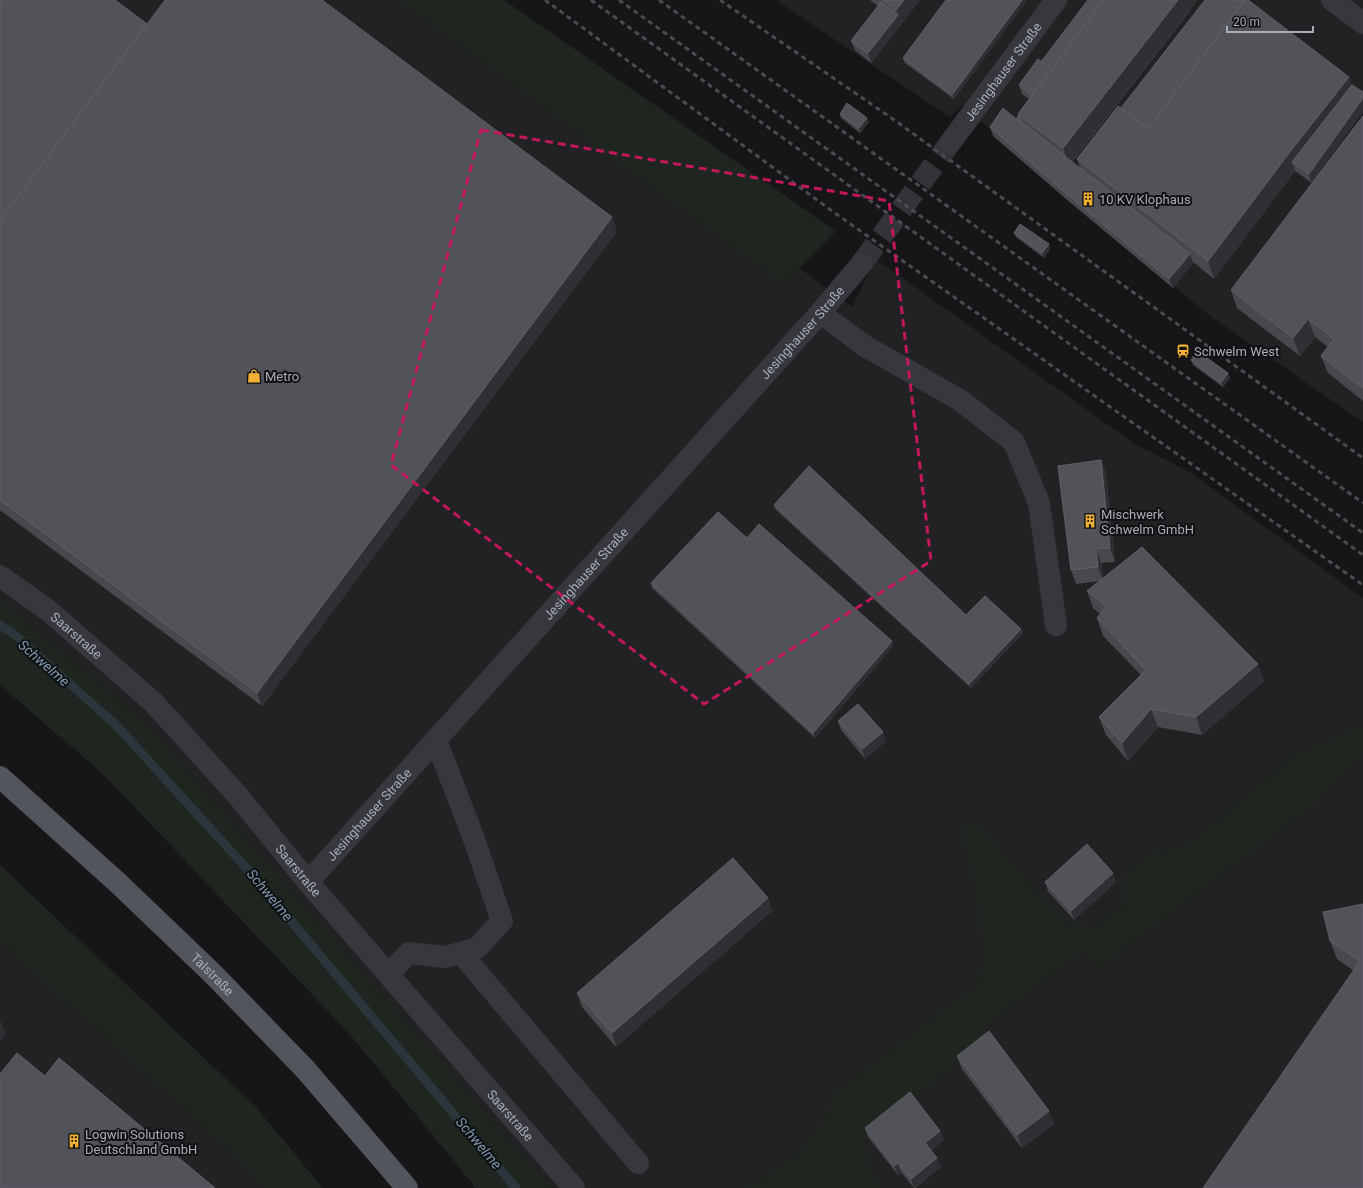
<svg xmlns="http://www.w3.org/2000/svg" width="1363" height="1188" font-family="Roboto,sans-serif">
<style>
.built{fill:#222225}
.green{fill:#1e261f}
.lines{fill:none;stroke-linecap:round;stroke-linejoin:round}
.stream{stroke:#2c353c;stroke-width:9}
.minor-tunnel{stroke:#333438;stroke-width:22;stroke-dasharray:22 11;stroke-linecap:butt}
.minor{stroke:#37383d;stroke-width:22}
.major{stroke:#53555c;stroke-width:22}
.rail{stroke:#4a4c52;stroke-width:3;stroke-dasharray:5 4;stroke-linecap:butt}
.wall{fill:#47494d}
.shaded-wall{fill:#2f3033}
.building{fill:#525359;stroke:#5f6168}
.marked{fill:none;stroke:#c2185b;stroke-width:3;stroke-dasharray:8 5;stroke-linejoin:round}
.labels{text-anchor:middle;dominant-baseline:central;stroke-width:4;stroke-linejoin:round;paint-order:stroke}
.street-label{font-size:13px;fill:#a8adb8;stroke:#111113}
.poi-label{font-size:13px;fill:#a8adb8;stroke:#111113;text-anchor:start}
.water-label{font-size:14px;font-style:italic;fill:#7f9bb3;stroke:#111113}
</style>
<rect width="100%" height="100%" fill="#161618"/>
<g class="built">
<polygon points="0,0 472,0 514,55 852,307 876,259 1135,444 1188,471 1363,598 1363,1188 552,1188 139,715 0,600"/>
<polygon points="776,0 1363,0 1363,422 1206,313 962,105 950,117"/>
<polygon points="0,942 227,1149 264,1188 0,1188"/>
</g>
<g class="green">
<polygon points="398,0 504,0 836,231 783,285"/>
<polygon points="0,600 139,715 552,1188 476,1188 353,1038 103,774 0,685"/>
<polygon points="1363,728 1363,755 1313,806 1099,969 1083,952 984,1027 994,1040 923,1091 866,1134 869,1160 881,1188 746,1188 765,1176 799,1151 821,1124 836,1091 910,1035 949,1005 974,988 985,954 973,881 961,837 965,821 983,829 1065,921 1094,926 1124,905 1124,874 1154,851 1186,846 1293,755 1351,729"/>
<polygon points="0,865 256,1107 323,1188 264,1188 227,1149 0,942"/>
</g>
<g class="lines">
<polyline class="stream" points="0,625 14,634 117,726 249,871 516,1188"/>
<polyline class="minor-tunnel" points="862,263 950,143"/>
<g class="minor">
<polyline points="1332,0 1363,23"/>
<path id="s1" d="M950,143L1056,0"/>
<polyline points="820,313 865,346 960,400 1014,442 1039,503 1056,625"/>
<path id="s2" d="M0,576L49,611L154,703L239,797L308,882L574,1188"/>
<path id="s3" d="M308,882L820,313L862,263"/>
<polyline points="461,953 638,1163"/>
<polyline points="388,974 409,953 446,957 477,948 502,921 474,839 436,740"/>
</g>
<path class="major" id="s4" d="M0,777L118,883L212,973L305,1069L407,1188"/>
<g class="rail">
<polyline points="545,0 832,211 1363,585"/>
<polyline points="591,0 1363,555"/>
<polyline points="619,0 1363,533"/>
<polyline points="659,0 1363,503"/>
<polyline points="720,0 890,117 1363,458"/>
</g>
</g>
<g class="wall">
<polygon points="0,0 147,24 617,231 262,706 0,510"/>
<polygon points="870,0 920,0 871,63 855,50 851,41 878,6"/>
<polygon points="946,0 1027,0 954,99 905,63 903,58"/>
<polygon points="1248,0 1312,183 1295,171 1214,279 1193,262 1193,263 1173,288 1066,199 993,136 990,127 1016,119 1019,115 1018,114 1029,99 1022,94 1019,85 1041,62 1190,11 1072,162 1080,168 1077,159 1121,108"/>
<polygon points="840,114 867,118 869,122 860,133 841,118"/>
<polygon points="1363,116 1363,401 1328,373 1321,356 1328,347 1315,337 1300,356 1237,308 1231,290"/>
<polygon points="1014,233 1049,244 1050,249 1044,258 1016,237"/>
<polygon points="1191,360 1228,373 1230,378 1223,387 1193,365"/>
<polygon points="1101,460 1106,474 1115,562 1101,563 1103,578 1264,681 1202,735 1158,727 1128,761 1106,735 1099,717 1141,675 1103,636 1097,618 1100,614 1093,608 1087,591 1099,581 1076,584 1071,570"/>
<polygon points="774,505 966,615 1021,629 1023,633 971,688 775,509"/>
<polygon points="747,538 892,641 893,646 815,738 652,588 651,583"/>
<polygon points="838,721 886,741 865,759 841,730"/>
<polygon points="1045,882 1116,882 1074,920 1048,891"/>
<polygon points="768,898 772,911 616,1047 582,1007 577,993"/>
<polygon points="1363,904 1363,1188 1354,971 1337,959 1330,941"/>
<polygon points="957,1056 1054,1124 1022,1148 962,1069"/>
<polygon points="865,1128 940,1131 944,1140 931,1150 937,1158 941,1167 915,1188 914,1188 901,1172 898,1175 868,1137"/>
</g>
<g class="shaded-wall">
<polygon points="904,0 920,0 871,63 868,53 898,15 896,10"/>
<polygon points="1022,0 1027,0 954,99 952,95"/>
<polygon points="1178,0 1198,0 1069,165 1063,148"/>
<polygon points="1349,77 1356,95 1292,162 1295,171 1214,279 1208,261 1289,153"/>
<polygon points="1363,98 1363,112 1312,183 1309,174"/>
<polygon points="867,118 869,122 860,133 859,128"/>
<polygon points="612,217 617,231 262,706 257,693"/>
<polygon points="1049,244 1050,249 1044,258 1042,253"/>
<polygon points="1190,254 1193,263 1173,288 1169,279"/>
<polygon points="1308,319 1315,337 1300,356 1293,338"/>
<polygon points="1228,373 1230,378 1223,387 1221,383"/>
<polygon points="1101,460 1106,474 1115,562 1110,548"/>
<polygon points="1096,549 1101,563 1103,581 1098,567"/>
<polygon points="1021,629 1023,633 971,688 969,684"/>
<polygon points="892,641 893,646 815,738 813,733"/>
<polygon points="1258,664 1264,681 1202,735 1196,717"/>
<polygon points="1151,709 1158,727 1128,761 1122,743"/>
<polygon points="883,732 886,741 865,759 862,749"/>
<polygon points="1113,873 1116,882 1074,920 1071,911"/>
<polygon points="768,898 772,911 616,1047 612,1033"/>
<polygon points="1,1021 6,1035 0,1042 0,1022"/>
<polygon points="1049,1111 1054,1124 1022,1148 1017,1135"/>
<polygon points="940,1131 944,1140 929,1152 925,1143"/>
<polygon points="937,1158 941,1167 914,1188 911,1179"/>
<polygon points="898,1163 901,1172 898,1175 894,1166"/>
</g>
<g class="building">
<polygon points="0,0 115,0 147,24 0,221"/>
<polygon points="165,0 322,0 612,217 257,693 0,500 0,221"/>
<polygon points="883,0 904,0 896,10"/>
<polygon points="946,0 1022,0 952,95 903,58"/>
<polygon points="1088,0 1104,0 1052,69 1041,62"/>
<polygon points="1104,0 1178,0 1063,148 1018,114"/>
<polygon points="1205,0 1245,0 1148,129 1121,108"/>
<polygon points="1245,0 1248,0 1349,77 1289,153 1208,261 1077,159 1118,106 1148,129"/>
<polygon points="881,2 898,15 868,53 851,41"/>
<polygon points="1038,59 1052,69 1032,95 1019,85"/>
<polygon points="1352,85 1363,92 1363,98 1309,174 1292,162"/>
<polygon points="847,103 867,118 859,128 840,114"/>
<polygon points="1003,108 1016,119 1019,115 1021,122 1190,254 1169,279 1062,190 990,127"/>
<polygon points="1363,116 1363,388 1321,356 1334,339 1308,319 1293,338 1231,290"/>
<polygon points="1020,224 1049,244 1042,253 1014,233"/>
<polygon points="1197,351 1228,373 1221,383 1191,360"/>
<polygon points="1101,460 1110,548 1096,549 1098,567 1071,570 1058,466"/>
<polygon points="809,466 966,615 985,596 1021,629 969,684 774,505"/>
<polygon points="718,512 747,538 759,524 892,641 813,733 651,583"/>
<polygon points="1142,547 1258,664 1196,717 1151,709 1122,743 1099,717 1146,670 1097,618 1107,606 1087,591"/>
<polygon points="858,704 883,732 862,749 838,721"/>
<polygon points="1087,844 1113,873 1071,911 1045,882"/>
<polygon points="733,858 768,898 612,1033 577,993"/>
<polygon points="1363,904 1363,1188 1203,1188 1360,961 1330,941 1323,912"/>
<polygon points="989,1031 1049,1111 1017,1135 957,1056"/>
<polygon points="17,1053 45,1076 59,1058 215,1188 0,1188 0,1074"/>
<polygon points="910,1092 940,1131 925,1143 937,1158 911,1179 898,1163 894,1166 865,1128"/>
</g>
<path class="marked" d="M481,130L889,201L931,561L704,704L391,465Z"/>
<defs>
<g id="building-bare" transform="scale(1.08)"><path d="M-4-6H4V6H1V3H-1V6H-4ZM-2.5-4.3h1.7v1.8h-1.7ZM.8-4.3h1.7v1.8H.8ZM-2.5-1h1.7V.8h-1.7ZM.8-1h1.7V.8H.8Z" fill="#f2b134" stroke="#111113" stroke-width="2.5" paint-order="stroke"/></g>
<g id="station-bare" transform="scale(1.08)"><path d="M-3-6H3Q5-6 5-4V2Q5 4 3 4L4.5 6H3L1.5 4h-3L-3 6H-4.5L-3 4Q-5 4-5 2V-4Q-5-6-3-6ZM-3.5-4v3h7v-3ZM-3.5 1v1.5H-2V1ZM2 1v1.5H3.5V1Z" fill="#f2b134" stroke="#111113" stroke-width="2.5" paint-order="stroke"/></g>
<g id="shop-bare" transform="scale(1.08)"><path d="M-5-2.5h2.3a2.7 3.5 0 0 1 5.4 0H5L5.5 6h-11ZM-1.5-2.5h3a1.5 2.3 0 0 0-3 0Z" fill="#f2b134" stroke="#111113" stroke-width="2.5" paint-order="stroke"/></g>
</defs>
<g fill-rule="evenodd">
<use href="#building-bare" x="1088" y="199"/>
<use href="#station-bare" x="1183" y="351"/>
<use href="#shop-bare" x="254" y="376"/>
<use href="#building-bare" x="1090" y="521"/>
<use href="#building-bare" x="74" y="1141"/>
</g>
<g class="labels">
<g class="street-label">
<text stroke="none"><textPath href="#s1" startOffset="89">Jesinghauser Straße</textPath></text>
<text stroke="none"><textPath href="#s3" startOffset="739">Jesinghauser Straße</textPath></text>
<text stroke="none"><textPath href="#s3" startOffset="415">Jesinghauser Straße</textPath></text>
<text stroke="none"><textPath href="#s2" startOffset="97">Saarstraße</textPath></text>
<text stroke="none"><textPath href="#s3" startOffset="91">Jesinghauser Straße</textPath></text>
<text stroke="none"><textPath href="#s2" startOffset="421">Saarstraße</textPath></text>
<text stroke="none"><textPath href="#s4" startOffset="290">Talstraße</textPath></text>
<text stroke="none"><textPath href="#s2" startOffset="745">Saarstraße</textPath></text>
</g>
<g class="poi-label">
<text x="1099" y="199">10 KV Klophaus</text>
<text x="1194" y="351">Schwelm West</text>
<text x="265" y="376">Metro</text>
<text x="1101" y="514">Mischwerk<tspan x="1101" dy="15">Schwelm GmbH</tspan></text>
<text x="85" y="1134">Logwin Solutions<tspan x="85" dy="15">Deutschland GmbH</tspan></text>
</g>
<g class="water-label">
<text transform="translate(44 663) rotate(41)">Schwelme</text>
<text transform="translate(270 895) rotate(50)">Schwelme</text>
<text transform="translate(479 1143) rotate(50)">Schwelme</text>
</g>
</g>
<path d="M1227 26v6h86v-6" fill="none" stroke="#a8adb8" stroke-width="2"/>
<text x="1233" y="26" font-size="12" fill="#a8adb8" stroke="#111113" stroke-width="3" paint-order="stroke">20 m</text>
</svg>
